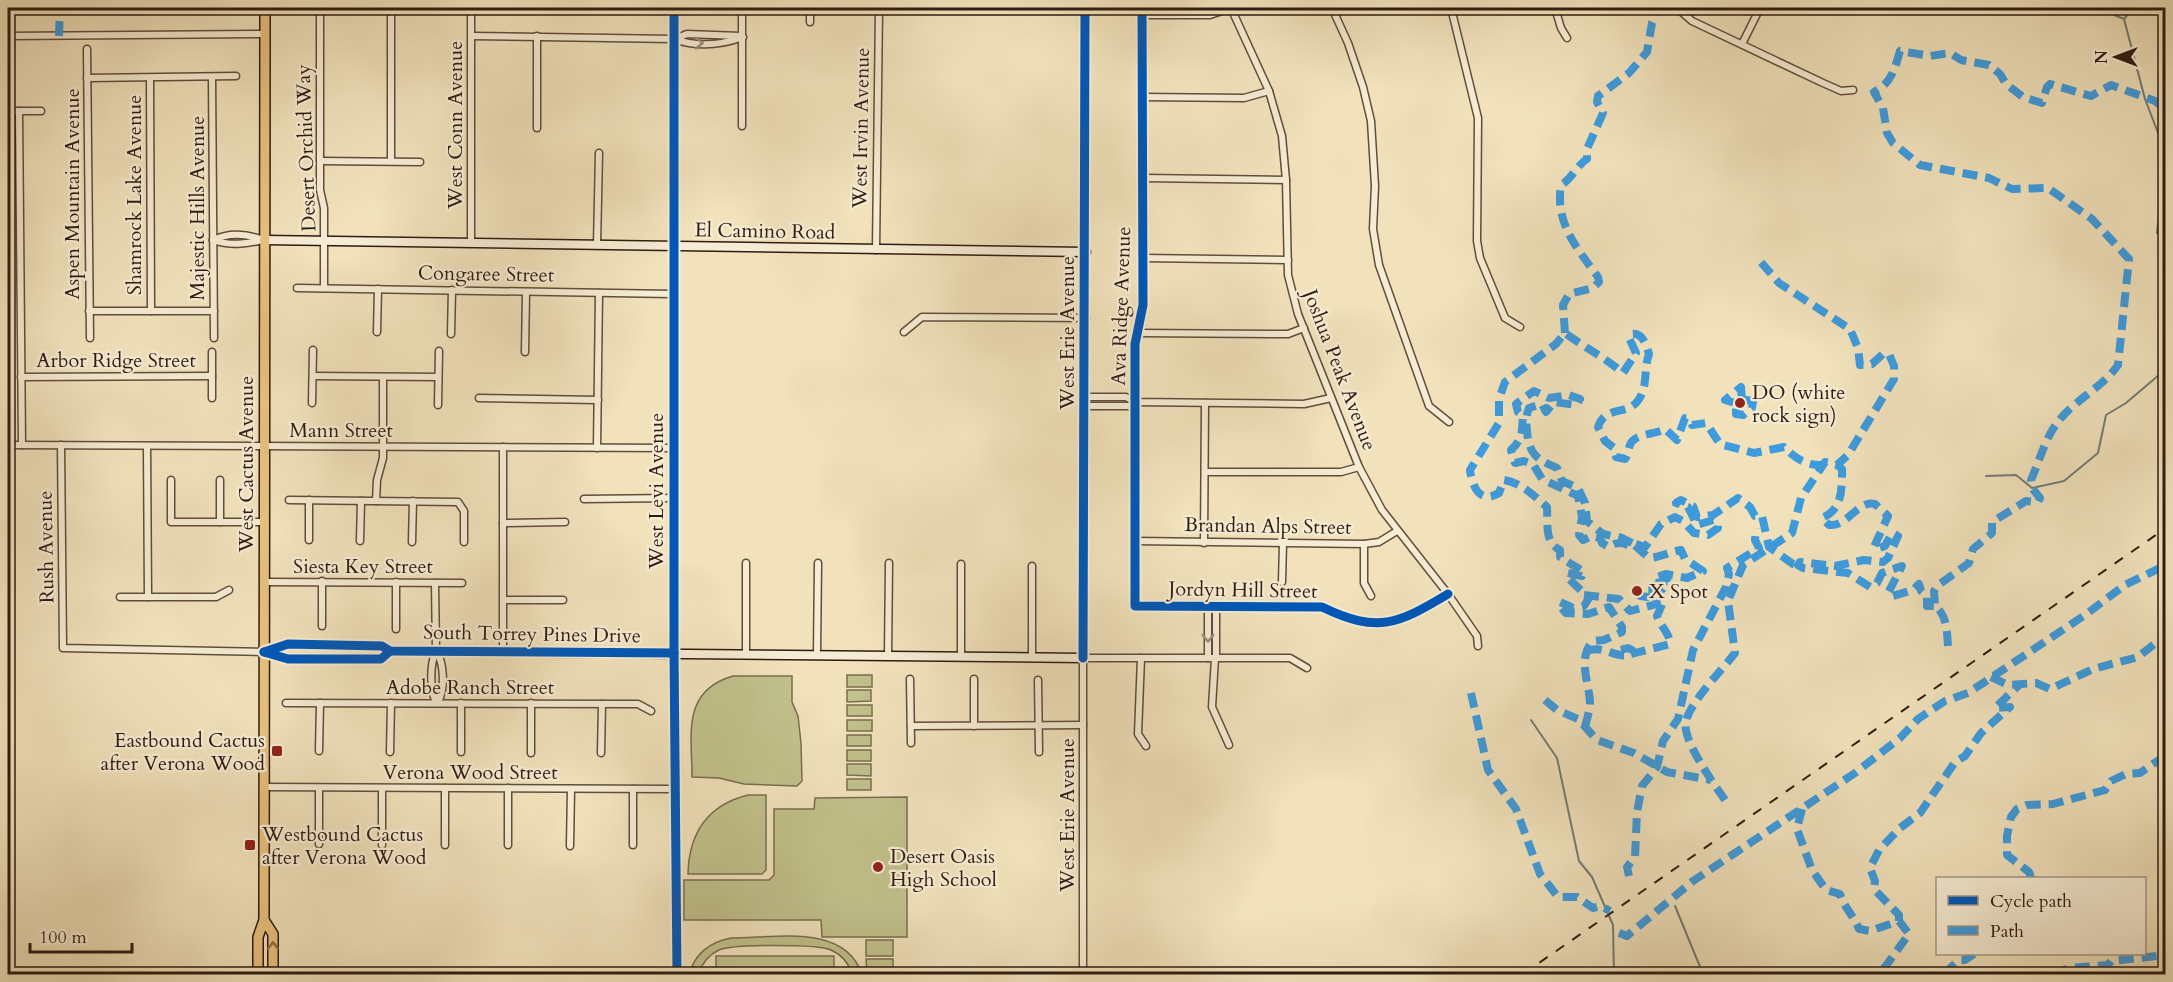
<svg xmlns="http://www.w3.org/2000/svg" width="2173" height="982" font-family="Cardo,serif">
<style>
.green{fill:#c1c18c;stroke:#786e4e;stroke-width:1.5}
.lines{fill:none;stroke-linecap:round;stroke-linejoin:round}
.stream{stroke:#727c76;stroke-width:2}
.street-casing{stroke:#604d3b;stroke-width:9}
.secondary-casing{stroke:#2f1b10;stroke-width:11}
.primary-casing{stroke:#2f1b10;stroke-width:12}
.street{stroke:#f6ecd3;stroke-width:6}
.secondary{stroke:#f6ecd3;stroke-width:8}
.primary{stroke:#e8c17e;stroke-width:9}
.rail{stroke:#2f1b10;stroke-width:2;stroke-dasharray:10 10;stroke-linecap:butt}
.quiet{stroke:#3d9bde;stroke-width:8;stroke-dasharray:15 8;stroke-linecap:butt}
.cycleway-casing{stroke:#f6ecd3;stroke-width:13}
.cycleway{stroke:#0057b8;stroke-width:9}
.oneway{stroke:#9c8e7b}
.oneway2{stroke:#8c6e47}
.poi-dot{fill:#8f2418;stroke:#f6ecd3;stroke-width:2}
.labels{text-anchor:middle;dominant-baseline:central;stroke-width:4.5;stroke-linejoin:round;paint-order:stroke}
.street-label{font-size:20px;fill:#2f1b10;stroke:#f6ecd3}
.poi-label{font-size:20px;fill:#2f1b10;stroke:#f6ecd3;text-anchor:start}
</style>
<rect width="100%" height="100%" fill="#f1e2bc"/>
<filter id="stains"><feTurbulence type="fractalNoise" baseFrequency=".00333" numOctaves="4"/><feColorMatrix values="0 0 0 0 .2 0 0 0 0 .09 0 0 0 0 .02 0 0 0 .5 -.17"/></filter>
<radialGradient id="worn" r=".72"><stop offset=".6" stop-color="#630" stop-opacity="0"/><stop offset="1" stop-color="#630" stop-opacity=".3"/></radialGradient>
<g class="green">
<rect x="847" y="675" width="25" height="12"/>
<path d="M733,676H792V702L798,716L801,743L802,781L797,786L744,784L719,778L692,777C692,735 681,691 733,676Z"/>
<polygon points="847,690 871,690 871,701 847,702"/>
<rect x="847" y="705" width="25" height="11"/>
<rect x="847" y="720" width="25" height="11"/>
<rect x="847" y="735" width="24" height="11"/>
<rect x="847" y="750" width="24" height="11"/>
<polygon points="847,764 871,764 871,776 847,775"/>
<rect x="847" y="779" width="24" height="11"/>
<path d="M748,795H766V870L762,874H688C689,833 708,805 748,795Z"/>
<polygon points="907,797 907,937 822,937 821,920 684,920 684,880 769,880 774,875 774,809 814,809 815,798"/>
<path d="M731,938C776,938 844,923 862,974H852C849,964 842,955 831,950C818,944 733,944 719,950C708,955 702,964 698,974H689C695,954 710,942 731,938Z"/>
<rect x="866" y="940" width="27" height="16"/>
<rect x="716" y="956" width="118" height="18"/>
<polygon points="866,959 893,959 893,974 867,974"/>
</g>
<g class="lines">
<g class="stream">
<polyline points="2097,8 2124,19 2145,99 2165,151 2157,233 2166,241"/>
<polyline points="2124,19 2133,8"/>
<polyline points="1986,476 2016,475 2032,488 2064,481 2098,453 2106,415 2126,403 2166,369"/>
<polyline points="1531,720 1557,758 1579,861 1592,877 1613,925 1614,974"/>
<polyline points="1675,906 1703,974"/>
</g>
<g class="street-casing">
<g id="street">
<polyline points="320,8 320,190 324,208 324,288"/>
<polyline points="391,8 391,161"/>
<path d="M1142,8L1143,305L1135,344V606L1322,607C1378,634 1398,624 1448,594"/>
<polyline points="1231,8 1269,91 1282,136 1286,180 1288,275 1298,314 1359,467 1382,510 1448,594 1477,636 1478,646"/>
<polyline points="1332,8 1348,43 1363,87 1371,121 1375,186 1373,229 1379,265 1429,406 1449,422"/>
<polyline points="1451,8 1478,118 1477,241 1480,258 1505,318 1520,327"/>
<polyline points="1555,8 1561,28 1567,38"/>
<polyline points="1677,8 1692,21 1823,83 1841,91 1853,90"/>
<polyline points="1142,15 1210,15 1231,8"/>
<polyline points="810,22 810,8"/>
<polyline points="8,36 265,34"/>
<path d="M472,36L674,39C696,47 721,45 743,37"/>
<polyline points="537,36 537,128"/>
<polyline points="675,39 687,34 741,36"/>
<polyline points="1742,44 1760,8"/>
<polyline points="87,49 90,338"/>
<polyline points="212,77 214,338"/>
<polyline points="87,78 236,76"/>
<polyline points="150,78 151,311"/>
<polyline points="1142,97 1244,98 1269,91"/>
<polyline points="8,111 41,111"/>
<polyline points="19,111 22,445"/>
<polyline points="742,126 742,8"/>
<polyline points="320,161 420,162"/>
<polyline points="1143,178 1286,180"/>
<path d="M213,240C230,232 246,234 264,240"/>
<path d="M213,240C230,246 246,244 263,240"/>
<polyline points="471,243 471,8"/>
<polyline points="597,245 599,153"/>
<polyline points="876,250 879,8"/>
<polyline points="1143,258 1288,260"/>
<polyline points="297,288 673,294"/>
<polyline points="89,311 214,311"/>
<polyline points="377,332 378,289"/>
<polyline points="904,332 922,317 1086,318"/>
<polyline points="1138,333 1288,334 1304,328"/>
<polyline points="451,334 452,290"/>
<polyline points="212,352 212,398"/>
<polyline points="525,352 526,292"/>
<polyline points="313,376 438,377"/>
<polyline points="21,377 212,376"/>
<polyline points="1085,397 1126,397 1135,402 1304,404 1331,398"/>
<polyline points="479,398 598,400"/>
<polyline points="312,403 313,350"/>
<polyline points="438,405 439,351"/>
<polyline points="1085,406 1131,406 1135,402"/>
<polyline points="8,445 674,448"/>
<polyline points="61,445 63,648 264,652"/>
<polyline points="147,446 148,597"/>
<polyline points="597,448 599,293"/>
<polyline points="1205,472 1341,472 1359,467"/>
<polyline points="171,480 171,522 264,522"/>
<polyline points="220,480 220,522"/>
<polyline points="584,499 674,498"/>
<polyline points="289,500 458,502 464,511 464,542"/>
<polyline points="376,501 377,480 383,458 383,377"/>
<polyline points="503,523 565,522"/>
<polyline points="309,540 309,500"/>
<polyline points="360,541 361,501"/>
<polyline points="1135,541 1364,544 1379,542 1397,531"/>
<polyline points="412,542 413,501"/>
<polyline points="1204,543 1205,403"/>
<polyline points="1364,544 1364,583 1371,596"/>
<polyline points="746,563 746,653"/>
<polyline points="961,564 961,657"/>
<polyline points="322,581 322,626"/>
<polyline points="264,582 462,583"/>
<polyline points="396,582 396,629"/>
<polyline points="1282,582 1283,543"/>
<path d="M435,583L436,651C430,663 429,692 437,703C446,691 444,662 436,651"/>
<polyline points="120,597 216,597 229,590"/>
<polyline points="504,600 563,600"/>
<polyline points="1208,607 1208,658"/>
<polyline points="1216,607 1216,658"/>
<polyline points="503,651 503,447"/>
<polyline points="674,653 677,974"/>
<polyline points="817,654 818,563"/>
<polyline points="888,656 889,563"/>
<polyline points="1032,657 1032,566"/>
<polyline points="1141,658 1138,734 1146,746"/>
<polyline points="1215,658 1212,707 1229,745"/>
<polyline points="910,679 911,743"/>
<polyline points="1038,680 1039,752"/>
<polyline points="286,703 638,704 651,711"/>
<polyline points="911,726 1083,725"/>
<polyline points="974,726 974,679"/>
<polyline points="319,751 320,703"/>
<polyline points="390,752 391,703"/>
<polyline points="461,752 461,703"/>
<polyline points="531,753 531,703"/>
<polyline points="601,753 602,704"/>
<polyline points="265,787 675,789"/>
<polyline points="319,788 319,844"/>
<polyline points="382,788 382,845"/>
<polyline points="633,789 633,845"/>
<polyline points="445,845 445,788"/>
<polyline points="508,845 508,788"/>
<polyline points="570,846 571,789"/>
<polyline points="1083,974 1083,658 1290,658 1307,668"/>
</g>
</g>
<g class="secondary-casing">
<g id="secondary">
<polyline points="264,240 1086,252"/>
<polyline points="264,652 288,644 382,646 390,651 1083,658 1085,8"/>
<polyline points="265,652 288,659 381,659 390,651"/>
<polyline points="674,653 674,8"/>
</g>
</g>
<g class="primary-casing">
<g id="primary">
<polyline points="264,920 273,934 273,974"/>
<polyline points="258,974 258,937 264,920 265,8"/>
</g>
</g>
<use href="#street" class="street"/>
<use href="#secondary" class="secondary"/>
<use href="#primary" class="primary"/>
<polyline class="rail" points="1523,974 2166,528"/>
<g class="quiet">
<polyline points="59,36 60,8"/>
<path d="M1565,333L1563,305L1569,294L1593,288L1599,282L1598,277C1576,247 1555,223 1561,185C1572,179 1576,166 1587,159V149L1603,113L1597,102L1598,96L1629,73L1647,52L1652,23L1659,8"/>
<polygon points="1741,387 1742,401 1735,403 1725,400"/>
<polygon points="1746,400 1753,401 1752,408 1743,415 1736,414 1736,407"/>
<path d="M1837,465L1842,469C1842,488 1843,509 1822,518L1829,525C1848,527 1857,500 1875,504L1888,516L1874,547L1877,549L1885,546L1892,533L1898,536L1888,558L1883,562L1864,560L1835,566L1800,562L1798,565L1803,568L1848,573L1870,587L1877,583L1882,573L1902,566L1888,593L1893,596L1913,590L1919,584L1921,591L1927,596V606H1935"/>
<path d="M1632,543L1622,538L1603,534L1587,521L1585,503L1578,488L1562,481L1557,468C1536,459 1529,454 1527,431C1526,423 1526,415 1529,408L1542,404L1546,412L1554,402L1576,405L1580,399L1569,395L1549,398L1534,391L1516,404L1518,412L1523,416C1522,430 1523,439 1511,450L1515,463L1524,461L1533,464L1542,479L1578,496L1582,517L1579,535L1583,540L1592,536L1600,538L1602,543L1609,547C1619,540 1625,543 1635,549"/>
<path d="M1584,595L1619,599L1630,611L1657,604L1656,598L1640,596L1639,594L1645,589H1663L1668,583L1667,581L1656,583L1654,578L1666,574L1687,578L1703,571L1685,559L1681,550C1669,552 1661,557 1649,558L1632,543L1645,547L1661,524L1675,517L1683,521L1694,533L1708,535L1718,528V523L1713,520L1697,525L1688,507L1676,503L1681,500L1693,506L1697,517L1713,515L1738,498L1750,507L1755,516H1762L1769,547L1793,564L1798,565"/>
<path d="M1948,646C1947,632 1947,615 1935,606L1934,591L1937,586L1969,563L1973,549L1992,533V522L2026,501L2038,502L2040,498L2032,488L2031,480C2039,462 2045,439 2057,423C2074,400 2102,388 2118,365L2129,259L2092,219L2048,188L2012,189L1989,178L1920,165L1893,143L1887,133L1883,108L1874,92C1892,83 1895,68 1900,51L1930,56L1950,53L1961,60L1989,65L2000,74L2006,84L2023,97L2042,103L2047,87L2050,84L2091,96L2111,85L2155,101L2166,110"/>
<path d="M1587,651C1604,644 1616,660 1631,654L1632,650L1628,648L1613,652"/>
<path d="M1631,654L1670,644C1669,631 1661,628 1657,616L1664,600"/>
<polyline points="1991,677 2008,685 2036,683 2050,689 2093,669 2138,657 2166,635"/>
<polyline points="1471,693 1488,770 1516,809 1540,874 1558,897 1577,897 1593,908 1601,906 1610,911"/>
<polyline points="1545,700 1557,710 1578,719 1597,740 1634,753 1667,772 1711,780"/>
<path d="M1585,727C1587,719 1590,710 1590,702C1589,682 1577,658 1593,641L1604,640L1622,632V627L1609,607L1588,614L1566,613L1559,605L1560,602L1573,608L1584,606L1589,598L1567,577L1568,573L1582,576L1584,572L1560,557V550C1544,543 1548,522 1547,507C1533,495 1522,483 1504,480L1499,493C1479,505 1472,485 1470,470L1499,423V399L1505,382L1556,344L1565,333C1584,347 1604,357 1623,373L1636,353L1629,338L1631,334C1643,332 1646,345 1649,354C1643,370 1649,389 1636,403C1624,415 1605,406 1598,427L1605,441L1614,448L1616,457L1625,459C1629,453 1628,450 1630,445C1634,433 1655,435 1665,429L1677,440L1685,418H1688L1692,425L1706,423L1720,444L1754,453L1784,447C1796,459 1807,466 1823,465"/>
<path d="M1725,800C1714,784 1681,739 1686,721C1691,701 1722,670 1735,653L1728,601L1743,565L1792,533L1801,498L1825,462L1837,465L1848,455L1894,379V366L1889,354H1883L1872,364L1860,365L1858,348L1850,329L1779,283L1760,261"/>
<path d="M1802,809L1797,829L1812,870L1826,890L1840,894C1844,907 1853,915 1859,929L1870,931L1899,921L1909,934L1885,967L1874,974"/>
<polyline points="1629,876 1627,867 1635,857 1637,812 1642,786 1657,767 1663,741 1678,719 1693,650 1726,587 1729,574 1727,568 1759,548 1755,540 1756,528"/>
<polyline points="2031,878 2029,872 2007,855 2007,836 2011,817 2017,809 2027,805 2053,804 2105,790 2111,781 2126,774 2140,773 2166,755"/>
<polyline points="1899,921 1899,915 1874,889 1875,881 1870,868 1879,850 1900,828 1920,813 1955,762 1965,756 1981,733 2010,707 1995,708 2020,684"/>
<polyline points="1619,933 1627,936 1693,881 1855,773 1900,738 1918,719 1945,701 1968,693 2085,615 2125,585 2166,565"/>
<polyline points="1944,974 1959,960 1965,960 1974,954"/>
<polyline points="2053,974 2069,968 2108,965 2111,961 2166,955"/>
</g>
<g class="cycleway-casing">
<g id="cycleway">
<polyline points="674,8 674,653 677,974"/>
<path d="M1142,8L1143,305L1135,344V606L1322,607C1378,634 1398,624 1448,594"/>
<polyline points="264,652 288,644 382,646 390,651 674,653"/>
<polyline points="264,652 288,659 381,659 390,651"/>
<polyline points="1083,658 1085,8"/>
</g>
</g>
<use href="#cycleway" class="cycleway"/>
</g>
<defs><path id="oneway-chevron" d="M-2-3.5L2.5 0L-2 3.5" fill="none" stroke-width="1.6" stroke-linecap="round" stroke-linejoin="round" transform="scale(1.5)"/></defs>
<g class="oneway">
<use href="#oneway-chevron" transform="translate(699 43)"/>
<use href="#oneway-chevron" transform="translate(1208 638) rotate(90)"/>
</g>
<use class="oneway2" href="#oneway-chevron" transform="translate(273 946) rotate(-90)"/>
<g class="poi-dot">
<circle cx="1740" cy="403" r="6"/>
<circle cx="1637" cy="591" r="6"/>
<rect x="271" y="745" width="12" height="12" rx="3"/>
<rect x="244" y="839" width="12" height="12" rx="3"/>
<circle cx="878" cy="867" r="6"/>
</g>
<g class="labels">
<g class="street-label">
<text transform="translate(455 125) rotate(-90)">West Conn Avenue</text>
<text transform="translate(861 128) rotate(-89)">West Irvin Avenue</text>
<text transform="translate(306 148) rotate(-92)">Desert Orchid Way</text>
<text transform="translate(72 194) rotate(-90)">Aspen Mountain Avenue</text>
<text transform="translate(134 195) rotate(-90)">Shamrock Lake Avenue</text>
<text transform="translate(197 208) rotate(-90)">Majestic Hills Avenue</text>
<text transform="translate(765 231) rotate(1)">El Camino Road</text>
<text transform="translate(486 274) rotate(1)">Congaree Street</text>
<text transform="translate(1121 306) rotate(-88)">Ava Ridge Avenue</text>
<text transform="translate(1067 333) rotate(-90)">West Erie Avenue</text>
<text x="116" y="360">Arbor Ridge Street</text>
<text transform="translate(1340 370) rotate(69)">Joshua Peak Avenue</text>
<text x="341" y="430">Mann Street</text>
<text transform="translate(246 464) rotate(-90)">West Cactus Avenue</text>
<text transform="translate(656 491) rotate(-90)">West Levi Avenue</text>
<text transform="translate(1268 526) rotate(1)">Brandan Alps Street</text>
<text transform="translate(46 547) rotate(-91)">Rush Avenue</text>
<text x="363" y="566">Siesta Key Street</text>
<text transform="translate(1243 590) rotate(1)">Jordyn Hill Street</text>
<text transform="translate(532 634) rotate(1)">South Torrey Pines Drive</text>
<text x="470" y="687">Adobe Ranch Street</text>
<text x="470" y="772">Verona Wood Street</text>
<text transform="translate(1067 815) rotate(-90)">West Erie Avenue</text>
</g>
<g class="poi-label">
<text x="1752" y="392">DO (white<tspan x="1752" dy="23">rock sign)</tspan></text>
<text x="1649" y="591">X Spot</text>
<text x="265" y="740" text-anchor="end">Eastbound Cactus<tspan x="265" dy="23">after Verona Wood</tspan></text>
<text x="262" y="834">Westbound Cactus<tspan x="262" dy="23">after Verona Wood</tspan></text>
<text x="890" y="856">Desert Oasis<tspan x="890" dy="23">High School</tspan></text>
</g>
</g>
<rect width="2173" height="982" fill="none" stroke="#f1e2bc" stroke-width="30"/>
<rect x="9" y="9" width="2155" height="964" fill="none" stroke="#2f1b10" stroke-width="3"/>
<rect x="15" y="15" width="2143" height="952" fill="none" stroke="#2f1b10" stroke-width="1.5"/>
<rect x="1936" y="877" width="210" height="78" fill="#f6ecd3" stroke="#a69885" stroke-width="1.5"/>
<rect x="1948" y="896" width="30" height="9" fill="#0057b8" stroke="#a69885" stroke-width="1.5"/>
<text x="1990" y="907" font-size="18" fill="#2f1b10">Cycle path</text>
<rect x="1948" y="926" width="30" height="9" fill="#3d9bde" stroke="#a69885" stroke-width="1.5"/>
<text x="1990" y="937" font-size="18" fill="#2f1b10">Path</text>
<g transform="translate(2116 57) rotate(270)" stroke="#f6ecd3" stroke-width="4.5" paint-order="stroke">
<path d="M0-4.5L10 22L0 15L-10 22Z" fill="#2f1b10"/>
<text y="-9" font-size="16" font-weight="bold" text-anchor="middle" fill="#2f1b10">N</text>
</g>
<path d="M30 943v9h102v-9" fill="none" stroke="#2f1b10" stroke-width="3"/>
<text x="39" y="943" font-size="18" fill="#2f1b10" stroke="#f6ecd3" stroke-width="4.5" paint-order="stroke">100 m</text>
<rect width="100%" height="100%" filter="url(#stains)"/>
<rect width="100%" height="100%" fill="url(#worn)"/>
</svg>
